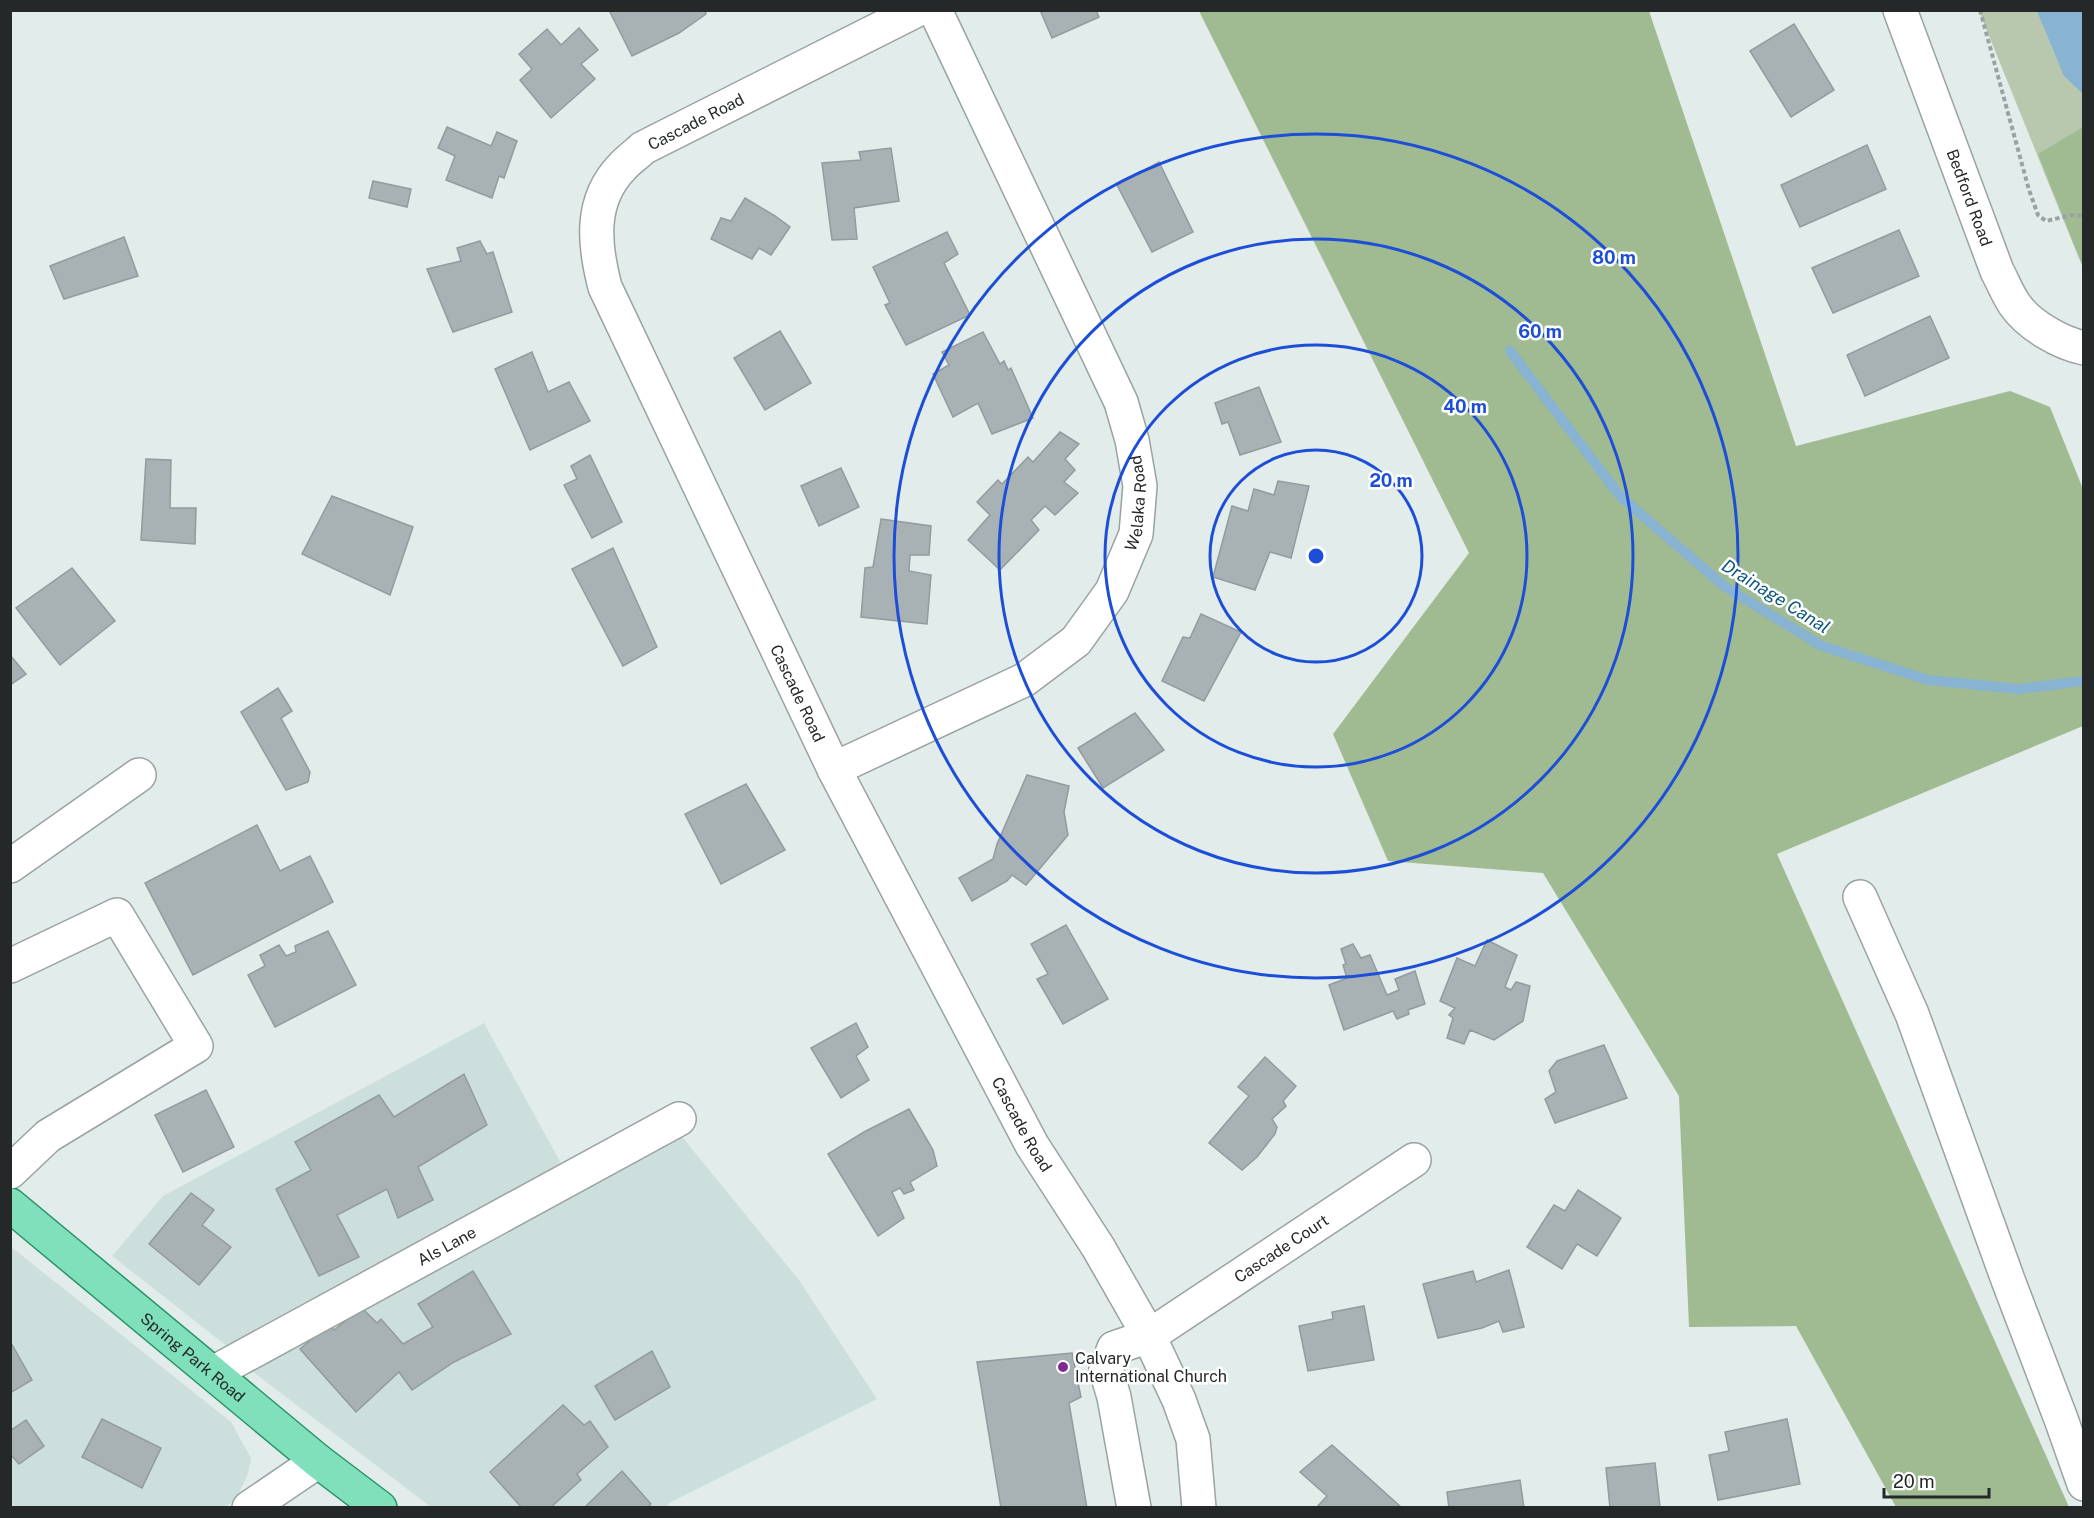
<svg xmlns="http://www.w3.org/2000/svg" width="2094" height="1518" font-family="'Public Sans',sans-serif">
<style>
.built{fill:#cddfdd}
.green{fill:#b8c8af}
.forest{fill:#a0bb91}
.water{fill:#88b3d2}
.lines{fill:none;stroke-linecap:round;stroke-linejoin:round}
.stream{stroke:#88b3d2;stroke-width:10}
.building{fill:#a8b1b4;stroke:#929b9d;stroke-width:1.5}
.minor-casing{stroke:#99a3a1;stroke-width:36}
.major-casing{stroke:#28936a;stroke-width:36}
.path{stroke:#9ba3a2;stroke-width:4;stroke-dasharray:4.5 3;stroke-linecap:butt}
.minor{stroke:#fff;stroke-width:33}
.major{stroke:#7fe0bb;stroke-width:33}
.ring{fill:none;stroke:#1d4ed8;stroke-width:3}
.poi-dot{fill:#7f2896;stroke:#fff;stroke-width:2}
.labels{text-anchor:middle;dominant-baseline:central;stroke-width:5;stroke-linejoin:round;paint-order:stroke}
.street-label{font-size:16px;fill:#252828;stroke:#fff}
.poi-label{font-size:16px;fill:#252828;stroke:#fff;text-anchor:start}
.water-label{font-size:18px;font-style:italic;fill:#0d5881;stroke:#fff}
.centre{fill:#1d4ed8;stroke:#fff;stroke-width:3}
.ring-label{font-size:18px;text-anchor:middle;font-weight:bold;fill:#1d4ed8;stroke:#fff;stroke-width:5;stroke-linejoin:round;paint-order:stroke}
</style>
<rect width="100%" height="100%" fill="#e2eceb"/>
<g class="built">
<polygon points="484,1023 562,1165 232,1350 112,1256 163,1196"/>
<polygon points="679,1133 799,1280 877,1399 669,1503 666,1507 431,1507 245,1366"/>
<polygon points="10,1246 231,1422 251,1458 248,1474 236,1499 224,1508 11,1507"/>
</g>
<polygon class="green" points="1979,11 2083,11 2083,267 2078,256"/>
<g class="forest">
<polygon points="1199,11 1649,11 1796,446 2010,391 2050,407 2083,489 2083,726 1777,854 2069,1507 1896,1507 1796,1326 1689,1327 1679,1096 1543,873 1388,861 1333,734 1469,553"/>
<polygon points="2083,127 2083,267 2038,154"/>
</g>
<polygon class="water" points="2037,11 2083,11 2083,94 2064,76"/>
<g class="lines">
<polyline class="stream" points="1510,351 1620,496 1724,586 1822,646 1928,680 2019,689 2084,681"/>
</g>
<g class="building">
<polygon points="609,10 705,10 706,14 679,33 632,56"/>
<polygon points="1040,10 1096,10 1099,17 1052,38"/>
<polygon points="1794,24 1834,90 1791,117 1750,51"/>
<polygon points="579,28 598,50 581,64 595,79 551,118 520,80 532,69 519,54 547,29 561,45"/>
<polygon points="447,127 491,146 497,132 517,141 504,178 499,176 492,198 446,180 455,156 438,148"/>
<polygon points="1867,145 1886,189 1800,227 1781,185"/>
<polygon points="891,148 899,201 854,208 857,239 832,240 822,163 861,160 859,152"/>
<polygon points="1159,162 1193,232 1152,252 1117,185"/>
<polygon points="373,181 411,189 407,207 369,198"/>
<polygon points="745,198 775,216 790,227 771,255 759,248 752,259 711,239 721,218 731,221"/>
<polygon points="1899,230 1919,276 1833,313 1812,268"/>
<polygon points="947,232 958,254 944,263 970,315 906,345 885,305 890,303 873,267"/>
<polygon points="124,237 138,276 64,299 50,266"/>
<polygon points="480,241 487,254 493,252 512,312 453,332 427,269 461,261 457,248"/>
<polygon points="1930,316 1949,358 1865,396 1847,355"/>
<polygon points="780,331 811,383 765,410 734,358"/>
<polygon points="983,332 1000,364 1004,361 1008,370 1011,368 1033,418 992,434 978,403 953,417 933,374 949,365 942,352"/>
<polygon points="532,352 548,392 569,382 590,421 530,450 495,369"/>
<polygon points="1259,387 1281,442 1240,455 1228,422 1222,424 1215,403"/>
<polygon points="1060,432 1079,444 1065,459 1075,470 1064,482 1078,493 1055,515 1045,506 1031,520 1039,530 1000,570 968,540 990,515 977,502 998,480 1002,484 1028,457 1033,462"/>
<polygon points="590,455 622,522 592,538 564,485 577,479 571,466"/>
<polygon points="146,459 171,460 170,508 196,508 195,544 141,540"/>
<polygon points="841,468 859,507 819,526 801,486"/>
<polygon points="1278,481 1309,486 1291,558 1270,552 1255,590 1213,577 1232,506 1248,511 1254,489 1274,495"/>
<polygon points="332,496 413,527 390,595 302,554"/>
<polygon points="881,519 931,526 929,555 910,555 909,571 931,575 927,624 861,617 865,568 873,567"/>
<polygon points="613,548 657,647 623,666 572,569"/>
<polygon points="72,568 115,621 60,665 16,608"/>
<polygon points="1201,614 1241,632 1204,701 1162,681 1183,637 1190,638"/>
<polygon points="10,655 26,674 10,685"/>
<polygon points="278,688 292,711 281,718 310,772 308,782 286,790 241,712"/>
<polygon points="1135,713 1164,750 1103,788 1078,748"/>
<polygon points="1027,775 1069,786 1064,812 1068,835 1026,885 1012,875 1007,881 972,901 959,878 993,859 997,844"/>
<polygon points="746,784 785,850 721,884 685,814"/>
<polygon points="257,825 280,871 310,856 333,902 193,975 145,883"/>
<polygon points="1066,925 1108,999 1063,1024 1037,979 1048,974 1031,944"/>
<polygon points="328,931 356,985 275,1027 248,975 265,966 260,955 279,945 286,956 296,952 295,946"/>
<polygon points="1487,940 1517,955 1505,987 1511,990 1516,982 1530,986 1523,1021 1494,1040 1470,1030 1464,1044 1447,1038 1453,1018 1449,1015 1455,1008 1440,1001 1457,958 1475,966"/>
<polygon points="1353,944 1361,958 1370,955 1387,995 1399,990 1395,979 1415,971 1425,1004 1408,1010 1409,1014 1397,1019 1393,1011 1344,1030 1329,985 1347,978 1343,965 1346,964 1341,949"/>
<polygon points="856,1023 868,1047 856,1056 869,1080 841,1098 811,1048"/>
<polygon points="1604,1045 1627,1098 1555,1123 1545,1099 1556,1092 1549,1071 1557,1061"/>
<polygon points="1265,1057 1296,1086 1283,1101 1286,1106 1272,1119 1277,1127 1275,1134 1257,1157 1242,1170 1209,1143 1249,1096 1238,1087"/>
<polygon points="464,1074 487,1125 418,1167 433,1200 398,1218 387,1189 337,1215 359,1257 319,1276 276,1189 311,1170 295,1142 379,1095 394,1117"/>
<polygon points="206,1090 234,1147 183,1172 155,1115"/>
<polygon points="909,1109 933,1150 937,1166 910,1182 914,1190 904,1194 900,1188 892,1192 904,1218 878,1236 828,1154 864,1132"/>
<polygon points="1578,1190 1621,1218 1597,1256 1577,1244 1562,1269 1527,1247 1554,1205 1565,1211"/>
<polygon points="191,1193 214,1210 202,1225 231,1247 199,1285 149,1244"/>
<polygon points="1509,1270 1524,1327 1503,1332 1499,1321 1482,1328 1438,1338 1423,1284 1473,1271 1476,1282"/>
<polygon points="473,1271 511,1334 454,1362 412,1390 399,1372 356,1412 300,1349 329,1324 334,1330 362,1308 377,1323 381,1319 403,1344 433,1327 418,1304"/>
<polygon points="1364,1306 1374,1360 1308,1371 1299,1326 1333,1319 1332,1312"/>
<polygon points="10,1341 32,1380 10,1393"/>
<polygon points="652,1351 670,1387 615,1420 595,1386"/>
<polygon points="1072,1353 1081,1397 1069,1403 1087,1508 1001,1508 977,1362"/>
<polygon points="563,1405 584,1425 590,1421 608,1447 577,1474 581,1480 550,1508 522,1508 490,1472"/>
<polygon points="102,1419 161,1448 142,1488 82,1457"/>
<polygon points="1787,1419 1800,1484 1718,1500 1709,1455 1729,1451 1725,1432"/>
<polygon points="26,1420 44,1446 19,1464 10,1454 10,1431"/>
<polygon points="1332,1445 1401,1507 1400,1508 1316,1508 1327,1496 1300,1472"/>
<polygon points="1655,1463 1660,1507 1610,1508 1606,1468"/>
<polygon points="622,1471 651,1504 647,1508 584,1508"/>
<polygon points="1520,1480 1524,1508 1449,1508 1447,1492"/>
</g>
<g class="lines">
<g class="minor-casing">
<g id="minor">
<path id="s1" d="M917,10L643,148C636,155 628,160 622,167C589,201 594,245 605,287L834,769L1032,1145L1098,1247L1149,1336L1179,1400L1193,1439L1199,1508"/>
<path id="s2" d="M1900,10L1997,271C2003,282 2008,295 2015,305C2029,325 2060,343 2084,348"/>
<path id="s3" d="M834,769L1024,680L1076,641L1112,591L1136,534L1140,486L1132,440L1121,402L935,10"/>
<polyline points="10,866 139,775"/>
<polyline points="1860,897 1912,1014 2008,1280 2061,1419 2084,1484"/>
<polyline points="10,966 117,915 196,1046 48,1136 10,1172"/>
<path id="s4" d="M213,1373L679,1119"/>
<polyline points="249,1508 318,1461"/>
<path id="s5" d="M1134,1508L1114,1397L1106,1370L1114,1348L1149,1336L1414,1160"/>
</g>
</g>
<g class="major-casing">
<g id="major">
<path id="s6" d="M10,1205L318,1461L380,1508"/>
</g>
</g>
<polyline class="path" points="1980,10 2029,190 2038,215 2046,221 2072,215 2084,216"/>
<use href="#minor" class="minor"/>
<use href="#major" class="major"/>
</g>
<g class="ring">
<circle cx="1316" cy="556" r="106"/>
<circle cx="1316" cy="556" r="211"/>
<circle cx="1316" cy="556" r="317"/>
<circle cx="1316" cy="556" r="422"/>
</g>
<circle class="poi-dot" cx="1063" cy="1367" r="6"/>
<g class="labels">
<g class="street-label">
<text transform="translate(696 122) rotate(-27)">Cascade Road</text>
<text stroke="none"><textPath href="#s2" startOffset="200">Bedford Road</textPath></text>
<text stroke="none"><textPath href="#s3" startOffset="429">Welaka Road</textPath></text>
<text stroke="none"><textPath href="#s1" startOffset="912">Cascade Road</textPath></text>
<text stroke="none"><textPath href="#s1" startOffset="1398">Cascade Road</textPath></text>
<text stroke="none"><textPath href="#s4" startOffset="266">Als Lane</textPath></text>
<text stroke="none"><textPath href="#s5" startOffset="360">Cascade Court</textPath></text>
<text stroke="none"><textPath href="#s6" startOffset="238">Spring Park Road</textPath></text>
</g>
<g class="poi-label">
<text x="1075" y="1358">Calvary<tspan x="1075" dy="18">International Church</tspan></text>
</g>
<g class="water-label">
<text transform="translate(1776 596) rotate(32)">Drainage Canal</text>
</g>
</g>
<circle cx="1316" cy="556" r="9" class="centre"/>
<g class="ring-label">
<text x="1614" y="264">80 m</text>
<text x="1540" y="338">60 m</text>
<text x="1465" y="413">40 m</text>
<text x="1391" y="487">20 m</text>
</g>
<rect width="2094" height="1518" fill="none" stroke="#252828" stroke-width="24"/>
<path d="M1884 1488v9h105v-9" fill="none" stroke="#252828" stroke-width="3"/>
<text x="1893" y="1488" font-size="18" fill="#252828" stroke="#ffffff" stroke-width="4.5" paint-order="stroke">20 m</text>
</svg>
